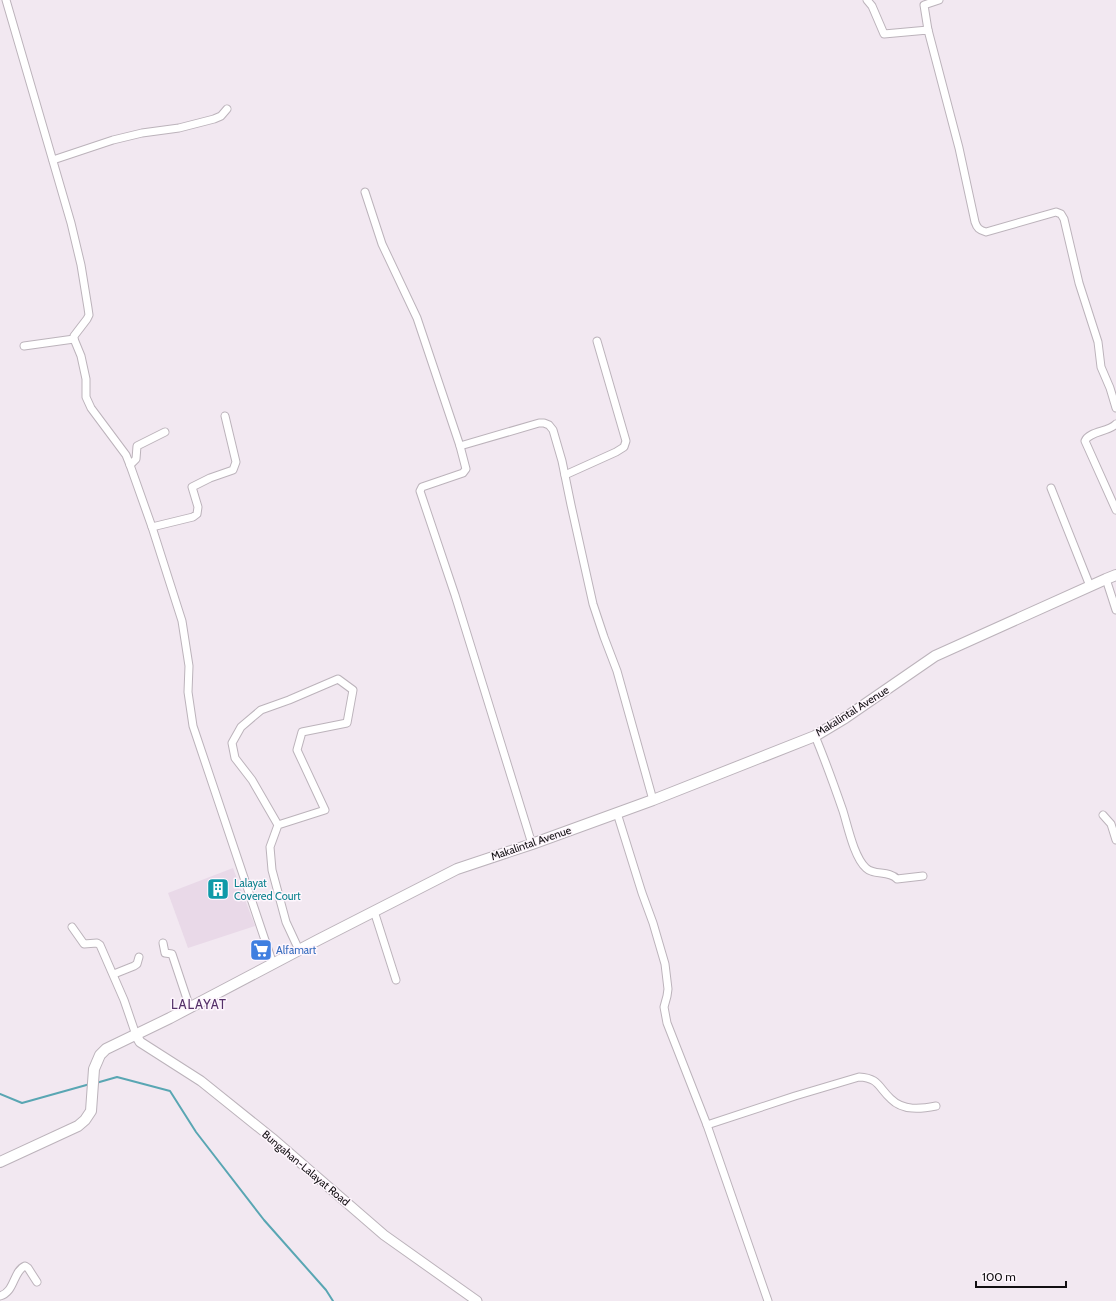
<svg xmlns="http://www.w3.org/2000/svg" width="1116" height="1301" font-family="Cabin,sans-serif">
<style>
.built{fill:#e9d9e8}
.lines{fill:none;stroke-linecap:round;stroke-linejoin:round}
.stream{stroke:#59a6b3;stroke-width:2}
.minor-casing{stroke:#bcb3bb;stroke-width:9}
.tertiary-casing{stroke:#bcb3bb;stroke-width:11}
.secondary-casing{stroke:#bcb3bb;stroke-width:12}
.minor{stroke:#fff;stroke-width:7}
.tertiary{stroke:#fff;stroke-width:9}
.secondary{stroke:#fff;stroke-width:10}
.labels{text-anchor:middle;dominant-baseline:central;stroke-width:3;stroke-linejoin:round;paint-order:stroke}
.street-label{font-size:11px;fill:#120f12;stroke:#fef6fd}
.culture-label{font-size:11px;fill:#0d838f;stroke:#fef6fd;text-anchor:start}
.shop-label{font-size:11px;fill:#366cbe;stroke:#fef6fd;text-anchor:start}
.quarter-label{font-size:13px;letter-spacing:1px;fill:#553169;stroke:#fef6fd}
</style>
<rect width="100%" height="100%" fill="#f2e8f1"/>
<polygon class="built" points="233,868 255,926 188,948 168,893"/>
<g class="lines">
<g class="stream">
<polyline points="96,1083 117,1077 170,1091 196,1132 264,1220 326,1290 333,1301"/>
<polyline points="0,1094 22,1103 90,1084"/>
</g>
<g class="minor-casing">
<g id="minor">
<polyline points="6,0 71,223 81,265 88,308 89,315 87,319 74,336 74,339 81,356 86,379 86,397 91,408 126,455 130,465 152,527 182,621 189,666 188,692 193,726 273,964"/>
<path d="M867,0L872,6L884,34L928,30L959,148L975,222C977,228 979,230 986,232L1056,212L1061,214L1064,219L1079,283L1098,342L1101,367L1110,388L1116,408"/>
<polyline points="928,30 924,5 939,0"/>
<polyline points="53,160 113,140 142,133 179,128 214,119 221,116 227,109"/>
<polyline points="365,192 382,244 417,318 460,446 466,469 463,473 422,487 420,491 455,595 532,844"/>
<polyline points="24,346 74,339"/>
<path d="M1116,424C1109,432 1089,431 1085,441L1116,510"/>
<polyline points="460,446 539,423 544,423 549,425 553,430 562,461 571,505 593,604 604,637 617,671 653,800"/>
<polyline points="130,465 136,459 137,446 165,432"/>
<polyline points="565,475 616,452 624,447 626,441 597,341"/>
<polyline points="1051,488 1090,586"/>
<polyline points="152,527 193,517 197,514 198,507 192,487 210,478 233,470 236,462 225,416"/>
<polyline points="1106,579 1116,610"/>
<path d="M815,736C825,760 834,785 843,811C848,827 854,857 866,868C874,876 889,870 897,879L923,876"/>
<polyline points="617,813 642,893 653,923 665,964 668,989 667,996 664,1007 667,1023 707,1125 768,1301"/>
<polyline points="1103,815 1111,824 1116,840"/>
<polyline points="278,825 325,810 297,750 302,732 347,723 353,690 338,679 289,700 261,710 241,727 232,743 235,758 252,780 278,825 270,847 272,870 286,922 299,950"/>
<polyline points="374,911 396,980"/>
<polyline points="72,927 84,944 97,943 100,945 124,1000 136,1035"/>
<polyline points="163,943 165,953 172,954 190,1008"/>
<polyline points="114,974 134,966 137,964 139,957"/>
<path d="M707,1125L795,1096L859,1077C879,1078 878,1087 891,1099C903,1111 921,1109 936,1106"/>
<path d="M0,1296C15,1292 13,1271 25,1266L28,1268L37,1282"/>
</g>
</g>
<g class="tertiary-casing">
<polyline id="tertiary" points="136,1035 140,1042 201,1081 272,1138 384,1235 477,1301"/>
</g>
<g class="secondary-casing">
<polyline id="secondary" points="0,1162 78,1126 85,1120 91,1111 94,1069 100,1055 106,1049 170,1018 318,940 457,869 532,844 653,800 815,736 845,718 935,656 1106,579 1116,575"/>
</g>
<use href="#minor" class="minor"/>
<use href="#tertiary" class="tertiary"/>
<use href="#secondary" class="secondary"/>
</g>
<defs>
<g id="building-square" transform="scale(1.15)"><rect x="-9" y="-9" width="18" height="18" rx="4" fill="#0f9aa8" stroke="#fef6fd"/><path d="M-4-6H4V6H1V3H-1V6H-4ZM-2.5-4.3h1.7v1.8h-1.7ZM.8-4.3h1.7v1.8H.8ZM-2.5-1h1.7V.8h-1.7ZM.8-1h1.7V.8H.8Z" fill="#fff"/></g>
<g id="supermarket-square" transform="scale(1.15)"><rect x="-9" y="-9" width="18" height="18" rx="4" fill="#3f7fe0" stroke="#fef6fd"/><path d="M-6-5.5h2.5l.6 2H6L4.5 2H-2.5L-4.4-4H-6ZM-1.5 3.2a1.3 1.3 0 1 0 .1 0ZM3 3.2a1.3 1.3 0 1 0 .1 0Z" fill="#fff"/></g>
</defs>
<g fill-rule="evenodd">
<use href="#building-square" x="218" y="889"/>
<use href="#supermarket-square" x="261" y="950"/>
</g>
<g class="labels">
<g class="street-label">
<text transform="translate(852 711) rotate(-32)">Makalintal Avenue</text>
<text transform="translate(531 843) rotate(-19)">Makalintal Avenue</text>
<text transform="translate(306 1168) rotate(40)">Bungahan-Lalayat Road</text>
</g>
<g class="culture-label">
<text x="234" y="883">Lalayat<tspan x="234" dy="13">Covered Court</tspan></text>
</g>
<g class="shop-label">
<text x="276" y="950">Alfamart</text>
</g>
<g class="quarter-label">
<text x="199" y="1004">LALAYAT</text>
</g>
</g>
<path d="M976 1281v6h90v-6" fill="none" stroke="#120f12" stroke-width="2"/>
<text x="982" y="1281" font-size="12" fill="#120f12" stroke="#fef6fd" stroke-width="3" paint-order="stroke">100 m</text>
</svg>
